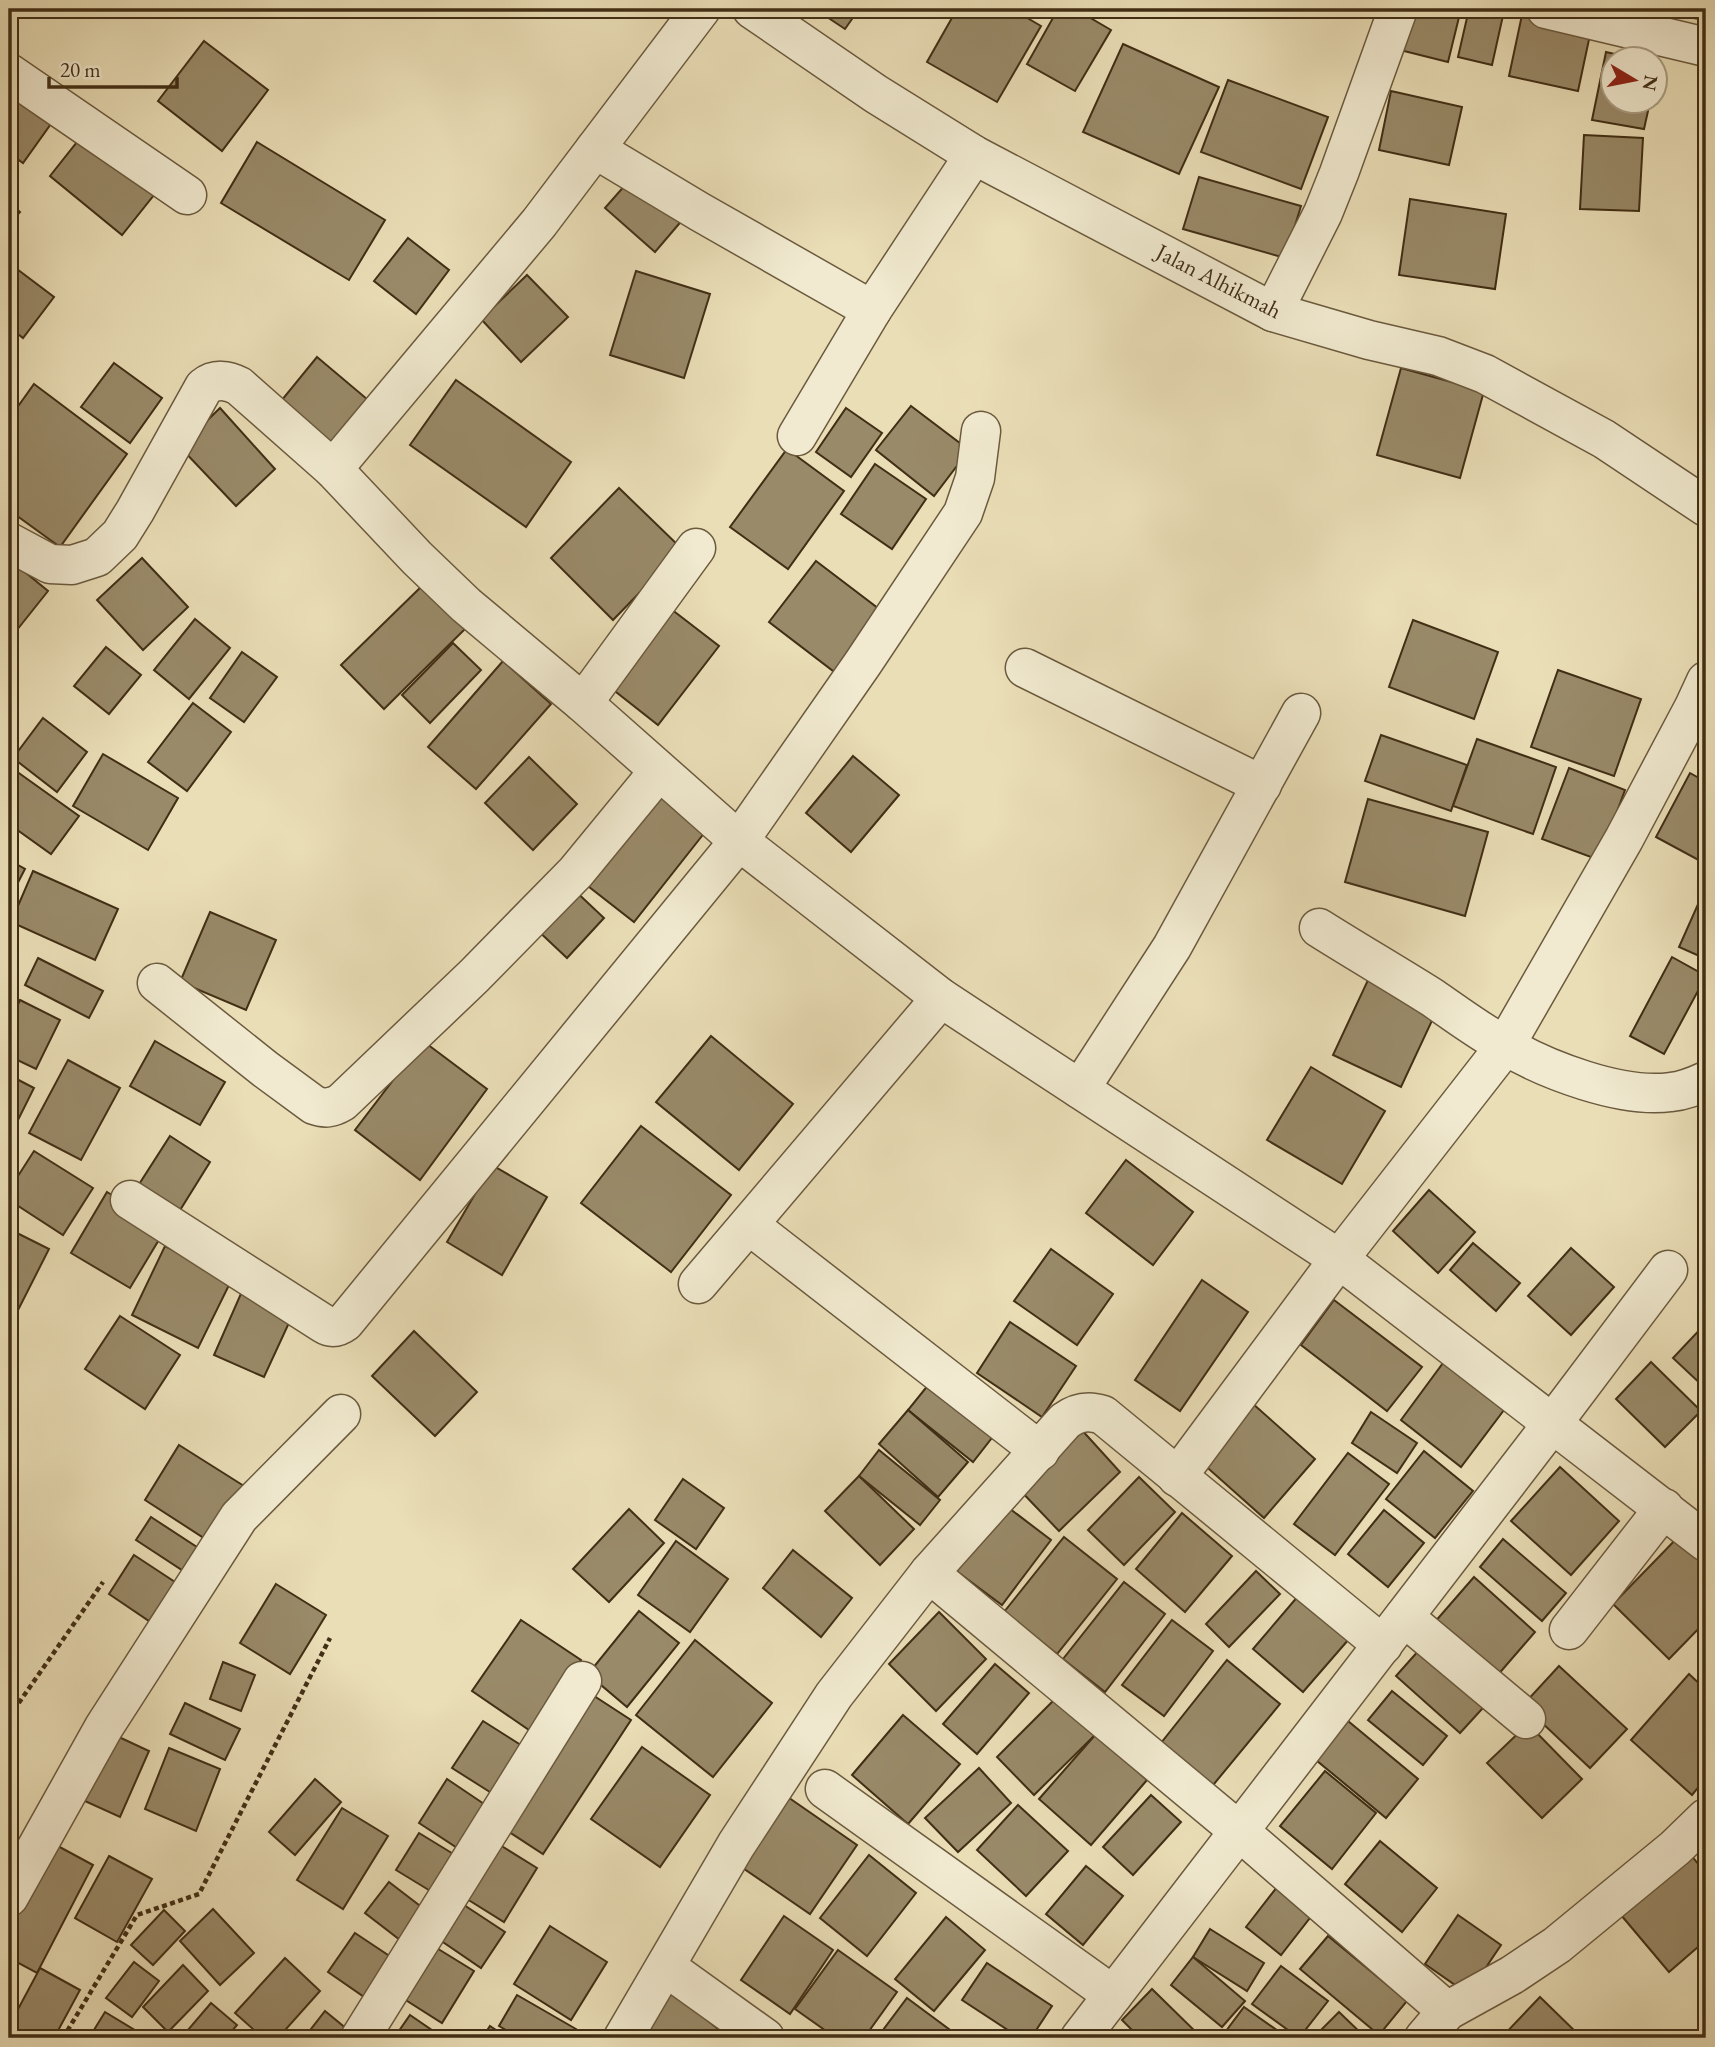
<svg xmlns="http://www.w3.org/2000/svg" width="1715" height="2047" font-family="'EB Garamond',serif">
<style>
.building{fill:#998a69;stroke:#412e15;stroke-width:2}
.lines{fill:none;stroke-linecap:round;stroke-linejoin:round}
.street-casing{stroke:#6b5a3e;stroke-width:41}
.path{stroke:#412e15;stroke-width:4.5;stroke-dasharray:5 3.5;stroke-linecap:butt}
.street{stroke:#f1ead0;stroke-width:38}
.labels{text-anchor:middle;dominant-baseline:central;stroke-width:5;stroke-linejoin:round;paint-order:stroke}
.street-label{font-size:23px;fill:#412e15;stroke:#f1ead0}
</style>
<rect width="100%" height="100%" fill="#eadeb7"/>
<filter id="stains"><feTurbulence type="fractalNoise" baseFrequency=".00286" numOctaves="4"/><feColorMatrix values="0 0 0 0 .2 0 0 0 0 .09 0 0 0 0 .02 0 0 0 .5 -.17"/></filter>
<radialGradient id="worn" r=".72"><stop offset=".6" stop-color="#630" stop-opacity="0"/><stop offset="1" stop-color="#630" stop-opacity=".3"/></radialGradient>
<g class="building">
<polygon points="815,9 859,9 845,29"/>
<polygon points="957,9 1012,9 1041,26 997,102 927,62"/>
<polygon points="1058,9 1075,9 1111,30 1075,91 1027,64"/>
<polygon points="1411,9 1461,9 1448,62 1400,50"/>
<polygon points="1469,9 1504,11 1492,65 1458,57"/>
<polygon points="1670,9 1706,9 1706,20 1669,14"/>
<polygon points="1522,15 1591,30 1578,91 1509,76"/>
<polygon points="204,41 268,90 222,151 158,101"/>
<polygon points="1123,44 1219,87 1179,174 1083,132"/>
<polygon points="1606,52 1641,60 1614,60 1614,102 1650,102 1644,129 1592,120"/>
<polygon points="1228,80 1328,117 1301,189 1201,152"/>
<polygon points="9,90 53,121 23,163 9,153"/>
<polygon points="1391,91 1462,107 1449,165 1379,150"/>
<polygon points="1584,135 1643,138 1639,211 1580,209"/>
<polygon points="81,137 154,195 122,235 50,176"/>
<polygon points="257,142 385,220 349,280 221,203"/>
<polygon points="634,175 684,218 655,252 605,208"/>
<polygon points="1199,177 1301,206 1285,258 1183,229"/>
<polygon points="1410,199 1506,214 1495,289 1399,275"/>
<polygon points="9,202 20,212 9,224"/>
<polygon points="408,238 449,270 416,314 374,281"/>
<polygon points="9,263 54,297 23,338 9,327"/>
<polygon points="636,271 710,294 684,378 610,355"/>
<polygon points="527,275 568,317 521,362 481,319"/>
<polygon points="317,357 380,410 343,453 281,401"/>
<polygon points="114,363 162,398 130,443 81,407"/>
<polygon points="1401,368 1484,391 1460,478 1377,455"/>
<polygon points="456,380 571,462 526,527 410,445"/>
<polygon points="34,384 127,454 60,547 9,510 9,419"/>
<polygon points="911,406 969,450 934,496 876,450"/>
<polygon points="220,408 275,469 236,506 180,447"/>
<polygon points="846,408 882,433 851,477 816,452"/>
<polygon points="787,449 844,491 788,569 730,527"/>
<polygon points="875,464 926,499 892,549 841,514"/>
<polygon points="619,488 682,549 613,620 551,558"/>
<polygon points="142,558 188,607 143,650 97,600"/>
<polygon points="9,559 48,591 9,640"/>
<polygon points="816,561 883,612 837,674 769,622"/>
<polygon points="424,584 467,627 384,709 341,665"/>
<polygon points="671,609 719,646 658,725 611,688"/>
<polygon points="195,619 230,648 189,699 154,670"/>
<polygon points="1413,620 1498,652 1474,719 1389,687"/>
<polygon points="453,643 481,670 430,723 402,695"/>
<polygon points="106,647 141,675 109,714 74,686"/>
<polygon points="242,652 277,677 244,722 210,698"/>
<polygon points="503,661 551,704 476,789 428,747"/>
<polygon points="1558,670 1641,699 1614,776 1531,747"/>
<polygon points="193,703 231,732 187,791 148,762"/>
<polygon points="43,718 87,752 57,792 13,758"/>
<polygon points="1381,735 1467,765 1451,811 1365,781"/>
<polygon points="1477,739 1556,767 1533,834 1453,806"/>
<polygon points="103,754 178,798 148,850 73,806"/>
<polygon points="853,756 899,795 851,852 806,813"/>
<polygon points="529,757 577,804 533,850 485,803"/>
<polygon points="9,766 79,816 51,854 9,824"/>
<polygon points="1569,768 1625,790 1599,860 1542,839"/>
<polygon points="1690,773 1706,782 1706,864 1656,837"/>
<polygon points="654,784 709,827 634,922 579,879"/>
<polygon points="1368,799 1488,832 1465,916 1345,882"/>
<polygon points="9,860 25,869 9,900"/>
<polygon points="33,871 118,909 95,960 11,922"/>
<polygon points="571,887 604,918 567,958 534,927"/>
<polygon points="1703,893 1706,895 1706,959 1679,947"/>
<polygon points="210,912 276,940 246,1010 180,982"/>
<polygon points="1672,957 1706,976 1664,1054 1630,1036"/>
<polygon points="38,958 103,991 89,1018 25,985"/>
<polygon points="1368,980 1436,1012 1401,1087 1333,1055"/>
<polygon points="20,1000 60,1020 36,1069 9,1056 9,1024"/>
<polygon points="711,1036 793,1104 739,1170 656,1102"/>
<polygon points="155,1041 225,1082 200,1125 130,1086"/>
<polygon points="423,1041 487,1089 420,1180 355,1130"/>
<polygon points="68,1060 120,1088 81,1160 29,1133"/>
<polygon points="1311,1067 1385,1111 1342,1184 1267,1140"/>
<polygon points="9,1075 34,1088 13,1130 9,1128"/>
<polygon points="641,1126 731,1195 671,1272 581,1203"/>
<polygon points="170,1136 210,1162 177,1215 136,1189"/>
<polygon points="34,1151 93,1188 63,1235 9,1200 9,1190"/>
<polygon points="1126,1160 1193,1212 1153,1265 1086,1213"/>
<polygon points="492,1165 547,1197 502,1275 447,1242"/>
<polygon points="1429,1190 1475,1232 1438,1273 1393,1231"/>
<polygon points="107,1192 166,1228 130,1288 71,1253"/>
<polygon points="9,1229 49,1249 13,1320 9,1318"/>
<polygon points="1473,1243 1520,1283 1496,1311 1450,1270"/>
<polygon points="165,1246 232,1279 198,1348 132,1315"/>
<polygon points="1571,1248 1614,1287 1571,1335 1528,1296"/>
<polygon points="1051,1249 1113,1294 1077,1345 1014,1301"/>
<polygon points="1202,1280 1248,1312 1180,1411 1135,1380"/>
<polygon points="243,1289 294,1312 264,1377 214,1355"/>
<polygon points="1334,1300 1422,1367 1387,1411 1301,1345"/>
<polygon points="120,1316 180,1355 145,1409 85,1369"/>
<polygon points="1010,1322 1076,1366 1042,1417 977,1373"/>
<polygon points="1706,1323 1706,1389 1673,1358"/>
<polygon points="414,1331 477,1392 435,1436 372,1376"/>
<polygon points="1446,1359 1507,1406 1461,1467 1401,1420"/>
<polygon points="1651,1362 1701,1411 1665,1447 1616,1399"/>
<polygon points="937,1374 1002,1425 973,1462 908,1410"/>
<polygon points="1252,1403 1315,1459 1264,1518 1201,1462"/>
<polygon points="908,1410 968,1462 938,1497 879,1444"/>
<polygon points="1371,1412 1417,1443 1397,1473 1352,1443"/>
<polygon points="1080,1428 1120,1472 1059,1531 1017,1487"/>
<polygon points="179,1445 244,1486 210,1542 145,1500"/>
<polygon points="879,1450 940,1500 920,1525 859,1476"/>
<polygon points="1424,1451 1473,1491 1435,1538 1386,1499"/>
<polygon points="1348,1453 1389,1484 1335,1555 1294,1524"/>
<polygon points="1560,1467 1619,1521 1571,1575 1511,1521"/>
<polygon points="859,1476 914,1529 880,1565 825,1511"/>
<polygon points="1139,1477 1175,1512 1124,1565 1088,1530"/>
<polygon points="683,1479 724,1508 696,1549 655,1520"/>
<polygon points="1005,1505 1051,1540 1002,1605 955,1570"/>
<polygon points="629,1509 664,1543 609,1602 573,1569"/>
<polygon points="1384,1510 1424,1543 1388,1587 1348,1554"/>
<polygon points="1182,1513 1232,1556 1185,1612 1136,1569"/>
<polygon points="151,1517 203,1551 188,1574 136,1540"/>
<polygon points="1684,1531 1706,1553 1706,1621 1669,1659 1613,1604"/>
<polygon points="1064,1537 1117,1579 1057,1654 1004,1612"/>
<polygon points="1503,1539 1566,1593 1542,1621 1480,1567"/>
<polygon points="676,1541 728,1579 690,1632 638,1595"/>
<polygon points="793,1550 852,1598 821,1637 763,1588"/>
<polygon points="134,1555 175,1582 149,1621 109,1594"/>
<polygon points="1256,1571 1280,1594 1229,1647 1206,1624"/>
<polygon points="1474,1577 1535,1632 1496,1677 1434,1623"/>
<polygon points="1124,1582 1165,1614 1105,1692 1063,1659"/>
<polygon points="276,1584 326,1615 290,1674 240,1643"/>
<polygon points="1299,1595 1349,1639 1303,1692 1253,1649"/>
<polygon points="639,1611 679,1643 627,1707 588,1674"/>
<polygon points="939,1612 986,1659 936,1711 889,1664"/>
<polygon points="521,1620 581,1660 532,1732 472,1691"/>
<polygon points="1172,1620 1213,1651 1164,1716 1122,1685"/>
<polygon points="695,1640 772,1703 713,1777 636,1715"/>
<polygon points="1428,1640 1492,1698 1460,1733 1396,1676"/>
<polygon points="1227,1660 1280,1704 1209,1790 1157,1748"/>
<polygon points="223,1662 255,1675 241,1711 210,1699"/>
<polygon points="995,1664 1029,1693 977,1754 943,1724"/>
<polygon points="1559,1666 1627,1729 1590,1768 1523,1705"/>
<polygon points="1689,1674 1706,1690 1706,1778 1692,1795 1631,1740"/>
<polygon points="1392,1691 1447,1736 1423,1765 1368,1720"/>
<polygon points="588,1692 631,1720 543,1854 500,1826"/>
<polygon points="1058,1696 1096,1734 1034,1795 997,1757"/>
<polygon points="185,1703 240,1729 225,1760 170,1734"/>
<polygon points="903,1715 960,1764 908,1824 852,1775"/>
<polygon points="483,1721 524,1747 493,1794 452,1768"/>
<polygon points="1348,1721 1418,1779 1386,1818 1316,1760"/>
<polygon points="1528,1724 1582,1779 1542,1818 1487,1763"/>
<polygon points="106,1731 149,1751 120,1817 76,1797"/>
<polygon points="1096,1734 1147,1780 1091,1845 1039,1799"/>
<polygon points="642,1747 710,1795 660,1867 591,1819"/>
<polygon points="169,1748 220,1769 196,1831 145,1809"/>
<polygon points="979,1768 1011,1803 958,1852 925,1818"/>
<polygon points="1325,1771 1376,1813 1332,1869 1280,1826"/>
<polygon points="315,1779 341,1802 295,1855 269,1832"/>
<polygon points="447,1779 490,1808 462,1851 419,1823"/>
<polygon points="782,1793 857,1845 810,1914 734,1862"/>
<polygon points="1151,1795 1181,1822 1133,1875 1103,1847"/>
<polygon points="1018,1805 1068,1851 1026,1896 977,1850"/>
<polygon points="342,1808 388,1836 343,1909 297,1880"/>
<polygon points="419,1833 455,1855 432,1892 396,1870"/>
<polygon points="43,1838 93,1865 37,1973 9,1958 9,1904"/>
<polygon points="1380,1841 1437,1888 1402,1932 1345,1884"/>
<polygon points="500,1845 537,1868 504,1922 467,1899"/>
<polygon points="869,1855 916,1893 867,1956 820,1918"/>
<polygon points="1691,1855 1706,1874 1706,1940 1669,1972 1621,1915"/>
<polygon points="109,1856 152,1879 117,1942 75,1918"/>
<polygon points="1086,1866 1123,1896 1083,1945 1046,1914"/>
<polygon points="1284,1878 1320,1905 1281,1955 1246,1927"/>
<polygon points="389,1882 428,1912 404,1943 365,1913"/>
<polygon points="461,1903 505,1932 481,1968 437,1938"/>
<polygon points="213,1909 254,1953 220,1985 180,1941"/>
<polygon points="164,1910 185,1931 153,1965 131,1945"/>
<polygon points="1458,1915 1501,1945 1468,1994 1425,1964"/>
<polygon points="784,1916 833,1950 790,2014 741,1980"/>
<polygon points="946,1917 985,1950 934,2011 895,1979"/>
<polygon points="550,1926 607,1962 571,2020 514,1984"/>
<polygon points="1210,1929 1264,1963 1247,1991 1193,1957"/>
<polygon points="355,1933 397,1961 370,2001 328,1972"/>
<polygon points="1328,1936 1407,2001 1379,2035 1300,1969"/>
<polygon points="435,1947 474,1971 442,2023 404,1999"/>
<polygon points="838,1950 897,1992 864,2038 836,2038 795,2009"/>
<polygon points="1193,1957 1245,2001 1222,2027 1171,1985"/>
<polygon points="285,1958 320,1991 278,2038 263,2038 235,2013"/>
<polygon points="134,1962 159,1981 132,2017 106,1998"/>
<polygon points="987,1963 1052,2006 1031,2038 1020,2038 962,2000"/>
<polygon points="183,1965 208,1991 168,2032 143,2007"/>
<polygon points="1281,1966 1328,2001 1299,2038 1252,2004"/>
<polygon points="40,1968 80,1990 54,2038 9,2038 9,2026"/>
<polygon points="1152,1989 1202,2038 1140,2038 1122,2020"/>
<polygon points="673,1992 729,2038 637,2037"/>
<polygon points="517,1995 576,2029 571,2038 520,2038 499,2026"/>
<polygon points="1540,1997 1582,2038 1501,2038"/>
<polygon points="907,1998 961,2038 877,2038"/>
<polygon points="211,2003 237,2025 226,2038 196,2038 187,2031"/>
<polygon points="1244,2007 1288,2038 1236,2038 1226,2031"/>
<polygon points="325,2011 348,2030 342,2038 304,2038"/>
<polygon points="105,2012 148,2038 89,2038"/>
<polygon points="1339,2012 1366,2038 1313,2038"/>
<polygon points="410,2015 442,2037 441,2038 394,2038"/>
<polygon points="490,2026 508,2038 482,2038"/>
</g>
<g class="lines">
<g class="street-casing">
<g id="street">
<polyline points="752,9 876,94 974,155 1273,312 1369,340 1438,356 1485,374 1604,439 1706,507"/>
<polyline points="1546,9 1706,47"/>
<polyline points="9,73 187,195"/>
<polyline points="595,149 700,212 872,310"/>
<polyline points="1273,312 1323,213 1339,173 1398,9"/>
<polyline points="797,436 872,310 974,155"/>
<polyline points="333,469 539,223 701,9"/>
<path d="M9,542L50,564L72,565L97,557L120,535L135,511L204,387C215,378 228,380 239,386L333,469L417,558L466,605L583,703L739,841L941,998L1339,1259L1706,1542"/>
<polyline points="1025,668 1262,785"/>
<polyline points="583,703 696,548"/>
<path d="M1319,928C1357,952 1395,974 1433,998C1456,1014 1479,1031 1504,1045C1546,1070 1622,1099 1671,1092C1684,1091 1695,1086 1706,1081"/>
<path d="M157,983L265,1069L314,1105C325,1109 332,1108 342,1102L474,976L576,872L659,771"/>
<polyline points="1080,1089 1172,947 1301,713"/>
<path d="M130,1200L324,1324C332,1329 337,1328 345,1322L739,841L863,663L963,513L975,478L981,431"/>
<polyline points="749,1225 1040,1451"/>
<polyline points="698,1284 941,998"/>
<polyline points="1177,1477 1339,1259 1505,1046 1624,839 1694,707 1706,681"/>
<polyline points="929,1573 1239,1831 1447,2011"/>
<polyline points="1404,1617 1526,1719"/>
<polyline points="1569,1630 1664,1508"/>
<polyline points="825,1789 1113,1995"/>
<polyline points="9,1897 104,1727 239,1517 341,1414"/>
<polyline points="666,1967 765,2038"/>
<polyline points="360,2038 582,1681"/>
<path d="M623,2038L736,1845L834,1695L929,1573L1065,1421C1077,1412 1088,1410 1103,1415L1383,1645"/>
<polyline points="1080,2038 1552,1424 1668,1270"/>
<polyline points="1424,2038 1447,2011 1512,1975 1557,1945 1675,1848 1706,1818"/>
</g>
</g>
<g class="path">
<polyline points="9,1717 103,1582"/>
<polyline points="63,2038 137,1915 199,1894 330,1638"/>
</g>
<use href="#street" class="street"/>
</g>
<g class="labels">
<g class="street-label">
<text transform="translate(1219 281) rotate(27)">Jalan Alhikmah</text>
</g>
</g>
<rect width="1715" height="2047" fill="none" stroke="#eadeb7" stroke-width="35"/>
<rect x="10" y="10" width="1694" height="2026" fill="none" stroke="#412e15" stroke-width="3.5"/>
<rect x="18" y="18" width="1680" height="2012" fill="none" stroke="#412e15" stroke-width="2"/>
<g transform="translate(1634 80) rotate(100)"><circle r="33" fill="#f1ead0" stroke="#ab9f85" stroke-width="2"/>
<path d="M0-5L12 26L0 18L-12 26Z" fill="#8f2418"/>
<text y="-10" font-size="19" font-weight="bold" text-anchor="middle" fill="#412e15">N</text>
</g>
<path d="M49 77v10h128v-10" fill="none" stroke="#412e15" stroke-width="3.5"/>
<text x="60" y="77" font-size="21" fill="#412e15" stroke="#f1ead0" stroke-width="5" paint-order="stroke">20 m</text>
<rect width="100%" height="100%" filter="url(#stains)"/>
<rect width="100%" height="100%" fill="url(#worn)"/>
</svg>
